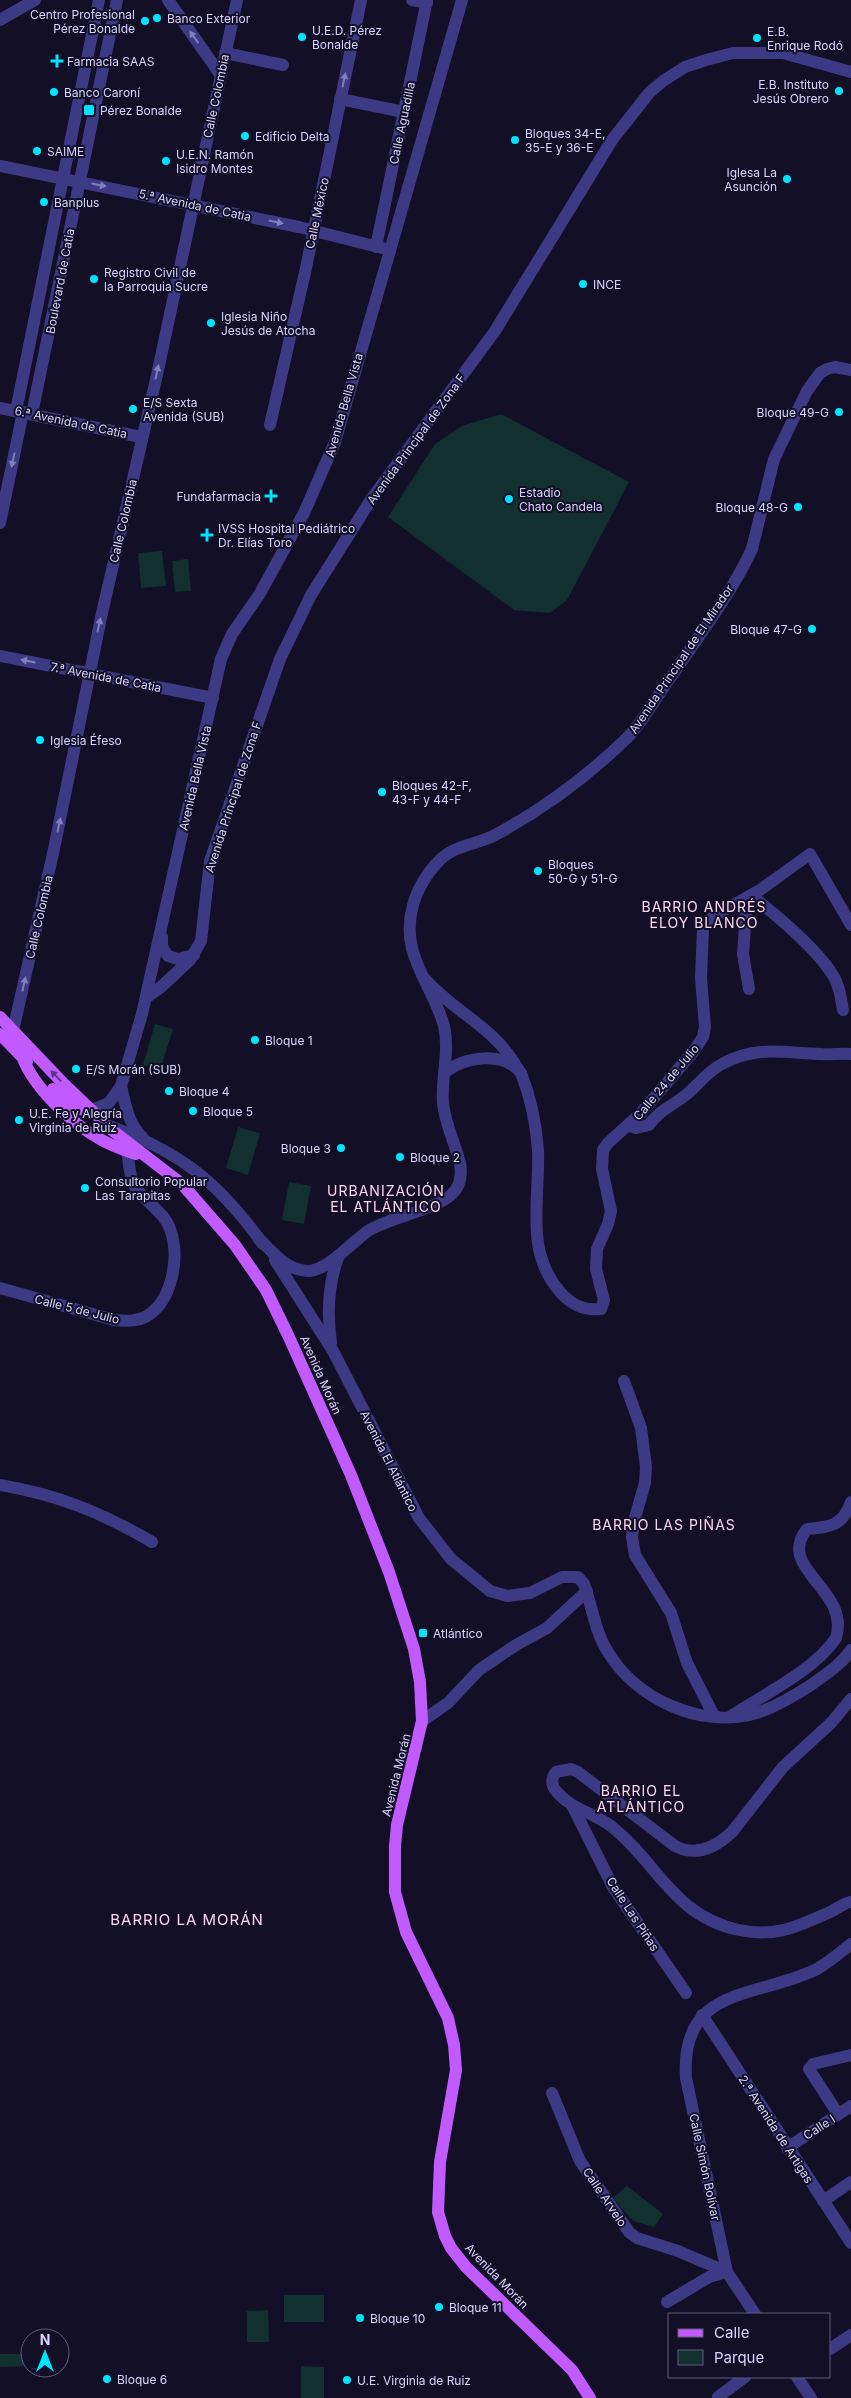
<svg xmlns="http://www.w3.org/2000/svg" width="851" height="2398" font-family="Inter,sans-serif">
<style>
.green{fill:#12302f}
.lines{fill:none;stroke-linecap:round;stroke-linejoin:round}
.minor{stroke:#3d3a85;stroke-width:12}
.major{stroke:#c25bff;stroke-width:12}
.oneway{fill:#837fbc}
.oneway2{fill:#623188}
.poi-dot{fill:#00e5ff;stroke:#130f26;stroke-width:2}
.labels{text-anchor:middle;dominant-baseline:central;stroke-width:4;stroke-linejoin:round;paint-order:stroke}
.poi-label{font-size:12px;fill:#d9d4ff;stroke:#130f26;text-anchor:start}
.street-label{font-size:12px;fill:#d9d4ff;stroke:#130f26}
.neighbourhood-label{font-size:14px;letter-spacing:1px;fill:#ffd6f0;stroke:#130f26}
.quarter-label{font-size:15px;letter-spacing:1px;fill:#ffd6f0;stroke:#130f26}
</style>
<rect width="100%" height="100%" fill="#130f26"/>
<g class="green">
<polygon points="501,414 629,482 567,600 550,613 514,610 388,517 435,444 462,426"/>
<polygon points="162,551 166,586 141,588 138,553"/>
<polygon points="188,559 191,591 175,592 172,561"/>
<polygon points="155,1024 173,1029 160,1070 143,1065"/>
<polygon points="238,1127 260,1133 248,1175 226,1168"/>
<polygon points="289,1182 311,1186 304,1224 282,1220"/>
<polygon points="627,2186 663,2214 654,2227 633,2221 613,2198"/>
<rect x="284" y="2295" width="40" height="27"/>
<polygon points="268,2310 269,2342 247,2342 247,2311"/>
<polygon points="0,2354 30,2354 30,2366 0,2367"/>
<polygon points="301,2366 324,2367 324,2398 301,2398"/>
</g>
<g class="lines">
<g class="minor">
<polyline points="168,0 220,74"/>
<polyline points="412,0 427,3"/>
<polyline points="0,20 35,0"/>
<polyline points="225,53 283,65"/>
<polyline points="340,99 404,112"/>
<polyline points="0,166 299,227 390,250"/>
<polyline points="376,247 427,0"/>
<polyline points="0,408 141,437"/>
<polyline points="16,411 99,0"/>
<polyline points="32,414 117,0"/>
<polyline points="270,425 306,268 361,0"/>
<polyline points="0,523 23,412"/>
<polyline points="0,656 213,698"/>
<path d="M752,896C776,915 819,951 834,977C840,987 841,999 843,1010"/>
<polyline points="747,899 743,954 749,989"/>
<polyline points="162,937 162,947 168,956 178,959 194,955"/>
<path d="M426,980C455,1013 495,1027 518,1069"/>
<polyline points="147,997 161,987 190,960 201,941 210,861 280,659 311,595 372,498 495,331 612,140 649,93 663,81 685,67 706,60 733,53 783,53 851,72"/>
<polyline points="7,1037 13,1031 54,849 102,613 157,375 237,0"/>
<path d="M445,1073C463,1056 504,1051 521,1073C531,1098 536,1123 538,1150C540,1200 524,1252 561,1293C572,1305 584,1311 601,1309L604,1300L596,1269L597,1249L608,1224L611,1211L602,1169L603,1150L608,1143L641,1113L693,1052L703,1037L705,1027L701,978L703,928L714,916L760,890L810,854L851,925"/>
<path d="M121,1086C126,1107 128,1123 143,1138"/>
<polyline points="91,1110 109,1103 121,1086 142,1014 221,659 232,634 259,595 304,513 335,442 462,0"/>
<path d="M110,1126C182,1153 218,1182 263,1244"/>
<path d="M629,1126L636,1128L649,1125C660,1109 673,1106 687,1094C699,1084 708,1071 722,1064C757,1045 784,1053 820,1054C831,1055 841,1053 851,1054"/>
<path d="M259,1239C274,1253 287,1271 309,1271C328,1270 352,1242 368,1231C392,1216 434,1211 452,1194C461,1186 462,1175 460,1163C455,1143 445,1124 443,1103C441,1077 450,1052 444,1026C432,982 399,955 413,905C417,890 427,873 438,862C454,844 478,845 497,834C543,809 590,774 628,737C645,719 658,694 673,674C700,634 731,594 752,549L774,459L807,391L820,373L827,369L835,367L851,370"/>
<path d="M275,1260L333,1351L419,1518L451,1559L490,1591L507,1596L530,1593L562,1577H578L584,1584C592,1606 595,1632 608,1652C636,1699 700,1728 753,1714C773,1709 794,1696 811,1685C826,1674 840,1666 851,1650"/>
<path d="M0,1288L114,1320C125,1321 137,1322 147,1316C173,1300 180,1256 170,1229C164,1211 143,1201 134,1185C129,1175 129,1161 127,1151"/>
<path d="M331,1343C327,1314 328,1283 339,1255"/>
<polyline points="624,1381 641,1428 646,1467 645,1483 634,1521 632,1537 635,1555 671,1613 687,1663 714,1716"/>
<path d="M0,1485C58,1495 101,1512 152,1542"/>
<path d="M851,1699L831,1723L783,1767L732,1832C716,1847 696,1857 675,1846L578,1772L571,1769L556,1772C551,1778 551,1786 557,1792C571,1809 594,1813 611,1826C658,1863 673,1916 739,1930C776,1938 798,1926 830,1912C837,1909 844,1903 851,1902"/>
<path d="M731,1716C763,1695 815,1670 836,1638C851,1589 775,1569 807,1529C830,1527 843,1526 851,1502"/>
<polyline points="422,1721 448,1703 479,1670 516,1645 547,1628 587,1591"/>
<polyline points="572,1805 613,1887 686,1993"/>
<polyline points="702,2015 851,2243"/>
<polyline points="552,2093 580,2161 629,2232 637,2238 678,2251 727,2272"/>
<polyline points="838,2114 809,2069 813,2064 851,2055"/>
<polyline points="787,2148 851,2106"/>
<polyline points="823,2201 851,2182"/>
<polyline points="667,2302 709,2277 727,2272"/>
<path d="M755,2314L727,2272L686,2078C680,1985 756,1999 817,1969C829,1962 840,1953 851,1944"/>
<polyline points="830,2349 851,2335"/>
<polyline points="797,2377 811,2398"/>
<polyline points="718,2397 745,2377"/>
</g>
<g class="major">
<polyline points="0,1017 60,1080 113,1131 182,1184 235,1245 266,1290 288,1335 351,1475 389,1572 414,1649 420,1682 422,1721 397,1825 395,1846 395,1892 406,1932 448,2018 454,2045 456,2070 440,2162 438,2212 445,2236 451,2248 466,2267 572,2370 590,2398"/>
<polyline points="0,1034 27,1062"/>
<path d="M22,1056C33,1087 71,1123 100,1139C111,1146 124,1150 136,1154"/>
<path d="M53,1089C64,1099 75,1112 91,1110"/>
</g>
</g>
<defs><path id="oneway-solid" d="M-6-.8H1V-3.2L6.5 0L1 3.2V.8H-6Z" transform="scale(1.25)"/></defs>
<g class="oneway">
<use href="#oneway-solid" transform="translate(194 37) rotate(-126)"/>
<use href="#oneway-solid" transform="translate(344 80) rotate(-78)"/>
<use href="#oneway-solid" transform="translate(99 185) rotate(11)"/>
<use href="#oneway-solid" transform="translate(276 222) rotate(12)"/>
<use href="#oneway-solid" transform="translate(157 372) rotate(-78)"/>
<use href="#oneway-solid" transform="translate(13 460) rotate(102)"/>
<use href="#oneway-solid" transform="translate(99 625) rotate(-78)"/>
<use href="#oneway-solid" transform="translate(28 661) rotate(-169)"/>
<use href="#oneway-solid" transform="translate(59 825) rotate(-78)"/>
<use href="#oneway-solid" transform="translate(24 984) rotate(-77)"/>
</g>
<use class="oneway2" href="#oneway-solid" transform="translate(56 1076) rotate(-134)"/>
<g class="poi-dot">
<circle cx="157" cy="18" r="5"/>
<circle cx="145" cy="21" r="5"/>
<circle cx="302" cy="37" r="5"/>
<circle cx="757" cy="38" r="5"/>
<path d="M54.5 53.5h5v5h5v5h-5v5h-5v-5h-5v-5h5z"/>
<circle cx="839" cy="91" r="5"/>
<circle cx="54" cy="92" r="5"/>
<rect x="83" y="104" width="12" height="12" rx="2.5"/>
<circle cx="245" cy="136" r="5"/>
<circle cx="515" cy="140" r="5"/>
<circle cx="37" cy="151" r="5"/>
<circle cx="166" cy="161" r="5"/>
<circle cx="787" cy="179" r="5"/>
<circle cx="44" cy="202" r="5"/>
<circle cx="94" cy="279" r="5"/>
<circle cx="583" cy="284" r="5"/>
<circle cx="211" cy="323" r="5"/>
<circle cx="133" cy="409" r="5"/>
<circle cx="839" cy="412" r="5"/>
<path d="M268.5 488.5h5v5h5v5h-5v5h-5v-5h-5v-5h5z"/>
<circle cx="509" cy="499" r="5"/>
<circle cx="798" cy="507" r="5"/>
<path d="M204.5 527.5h5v5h5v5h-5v5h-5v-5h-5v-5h5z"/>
<circle cx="812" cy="629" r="5"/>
<circle cx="40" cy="740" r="5"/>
<circle cx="382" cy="792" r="5"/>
<circle cx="538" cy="871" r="5"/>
<circle cx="255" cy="1040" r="5"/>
<circle cx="76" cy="1069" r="5"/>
<circle cx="169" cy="1091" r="5"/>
<circle cx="193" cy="1111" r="5"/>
<circle cx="19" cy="1120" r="5"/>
<circle cx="341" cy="1148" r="5"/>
<circle cx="400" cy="1157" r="5"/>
<circle cx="85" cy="1188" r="5"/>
<rect x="418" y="1628" width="10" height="10" rx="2.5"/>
<circle cx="439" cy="2307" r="5"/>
<circle cx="360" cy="2318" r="5"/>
<circle cx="107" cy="2379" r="5"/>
<circle cx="347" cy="2380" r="5"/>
</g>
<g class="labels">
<g class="poi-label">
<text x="135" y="14" text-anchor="end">Centro Profesional<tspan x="135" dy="14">Pérez Bonalde</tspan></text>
<text x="167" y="18">Banco Exterior</text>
<text x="312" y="30">U.E.D. Pérez<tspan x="312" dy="14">Bonalde</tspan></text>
<text x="767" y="31">E.B.<tspan x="767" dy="14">Enrique Rodó</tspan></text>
<text x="67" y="61">Farmacia SAAS</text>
<text x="829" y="84" text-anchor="end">E.B. Instituto<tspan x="829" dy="14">Jesús Obrero</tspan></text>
<text x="64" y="92">Banco Caroní</text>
<text x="100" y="110">Pérez Bonalde</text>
<text x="525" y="133">Bloques 34-E,<tspan x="525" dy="14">35-E y 36-E</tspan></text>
<text x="255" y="136">Edificio Delta</text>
<text x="47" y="151">SAIME</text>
<text x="176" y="154">U.E.N. Ramón<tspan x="176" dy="14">Isidro Montes</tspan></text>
<text x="777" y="172" text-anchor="end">Iglesa La<tspan x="777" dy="14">Asunción</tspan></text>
<text x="54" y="202">Banplus</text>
<text x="104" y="272">Registro Civil de<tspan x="104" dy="14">la Parroquia Sucre</tspan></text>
<text x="593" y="284">INCE</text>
<text x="221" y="316">Iglesia Niño<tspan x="221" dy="14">Jesús de Atocha</tspan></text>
<text x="143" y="402">E/S Sexta<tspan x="143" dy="14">Avenida (SUB)</tspan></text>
<text x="829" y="412" text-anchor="end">Bloque 49-G</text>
<text x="519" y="492">Estadio<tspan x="519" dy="14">Chato Candela</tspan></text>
<text x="261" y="496" text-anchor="end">Fundafarmacia</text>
<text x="788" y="507" text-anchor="end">Bloque 48-G</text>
<text x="218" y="528">IVSS Hospital Pediátrico<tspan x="218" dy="14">Dr. Elías Toro</tspan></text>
<text x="802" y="629" text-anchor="end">Bloque 47-G</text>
<text x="50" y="740">Iglesia Éfeso</text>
<text x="392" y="785">Bloques 42-F,<tspan x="392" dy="14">43-F y 44-F</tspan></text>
<text x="548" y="864">Bloques<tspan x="548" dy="14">50-G y 51-G</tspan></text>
<text x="265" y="1040">Bloque 1</text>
<text x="86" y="1069">E/S Morán (SUB)</text>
<text x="179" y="1091">Bloque 4</text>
<text x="203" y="1111">Bloque 5</text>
<text x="29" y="1113">U.E. Fe y Alegría<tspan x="29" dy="14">Virginia de Ruíz</tspan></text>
<text x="331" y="1148" text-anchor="end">Bloque 3</text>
<text x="410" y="1157">Bloque 2</text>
<text x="95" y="1181">Consultorio Popular<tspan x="95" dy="14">Las Tarapitas</tspan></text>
<text x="433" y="1633">Atlántico</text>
<text x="449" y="2307">Bloque 11</text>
<text x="370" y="2318">Bloque 10</text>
<text x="117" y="2379">Bloque 6</text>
<text x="357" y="2380">U.E. Virginia de Ruiz</text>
</g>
<g class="street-label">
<text transform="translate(216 96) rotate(-78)">Calle Colombia</text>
<text transform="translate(402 123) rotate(-78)">Calle Aguadilla</text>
<text transform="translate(195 205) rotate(12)">5.ª Avenida de Catia</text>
<text transform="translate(317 213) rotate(-78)">Calle México</text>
<text transform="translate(60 281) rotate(-79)">Boulevard de Catia</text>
<text transform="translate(344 405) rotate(-74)">Avenida Bella Vista</text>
<text transform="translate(71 422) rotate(12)">6.ª Avenida de Catia</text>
<text transform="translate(416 439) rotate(-54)">Avenida Principal de Zona F</text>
<text transform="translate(123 521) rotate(-77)">Calle Colombia</text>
<text transform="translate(681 659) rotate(-56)">Avenida Principal de El Mirador</text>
<text transform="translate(106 677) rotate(11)">7.ª Avenida de Catia</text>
<text transform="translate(195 778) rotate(-77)">Avenida Bella Vista</text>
<text transform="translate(233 797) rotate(-72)">Avenida Principal de Zona F</text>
<text transform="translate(39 917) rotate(-77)">Calle Colombia</text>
<text transform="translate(666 1082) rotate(-50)">Calle 24 de Julio</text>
<text transform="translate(77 1309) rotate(14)">Calle 5 de Julio</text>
<text transform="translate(321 1375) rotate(66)">Avenida Morán</text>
<text transform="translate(389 1461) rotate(63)">Avenida El Atlántico</text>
<text transform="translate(396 1775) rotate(-76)">Avenida Morán</text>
<text transform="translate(633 1914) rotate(57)">Calle Las Piñas</text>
<text transform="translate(819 2127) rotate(-33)">Calle I</text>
<text transform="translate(776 2129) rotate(57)">2.ª Avenida de Artigas</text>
<text transform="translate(705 2167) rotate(78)">Calle Simón Bolívar</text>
<text transform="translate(605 2197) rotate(56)">Calle Arvelo</text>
<text transform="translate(497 2276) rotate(46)">Avenida Morán</text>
</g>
<g class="neighbourhood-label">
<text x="704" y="906">BARRIO ANDRÉS<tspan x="704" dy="16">ELOY BLANCO</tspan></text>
<text x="386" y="1190">URBANIZACIÓN<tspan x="386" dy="16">EL ATLÁNTICO</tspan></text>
<text x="664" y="1524">BARRIO LAS PIÑAS</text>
<text x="641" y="1790">BARRIO EL<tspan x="641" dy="16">ATLÁNTICO</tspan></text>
</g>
<g class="quarter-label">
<text x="187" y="1919">BARRIO LA MORÁN</text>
</g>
</g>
<rect x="668" y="2313" width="162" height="65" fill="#130f26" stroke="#625e7d"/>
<rect x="678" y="2329" width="25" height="8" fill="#c25bff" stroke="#625e7d"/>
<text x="714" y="2338" font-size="15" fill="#d9d4ff">Calle</text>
<rect x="678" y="2350" width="25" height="15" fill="#12302f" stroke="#625e7d"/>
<text x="714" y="2363" font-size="15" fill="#d9d4ff">Parque</text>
<g transform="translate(45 2353)"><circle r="24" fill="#130f26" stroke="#625e7d"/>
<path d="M0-4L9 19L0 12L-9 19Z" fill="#00e5ff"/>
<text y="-8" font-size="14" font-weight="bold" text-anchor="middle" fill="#d9d4ff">N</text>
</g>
</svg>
